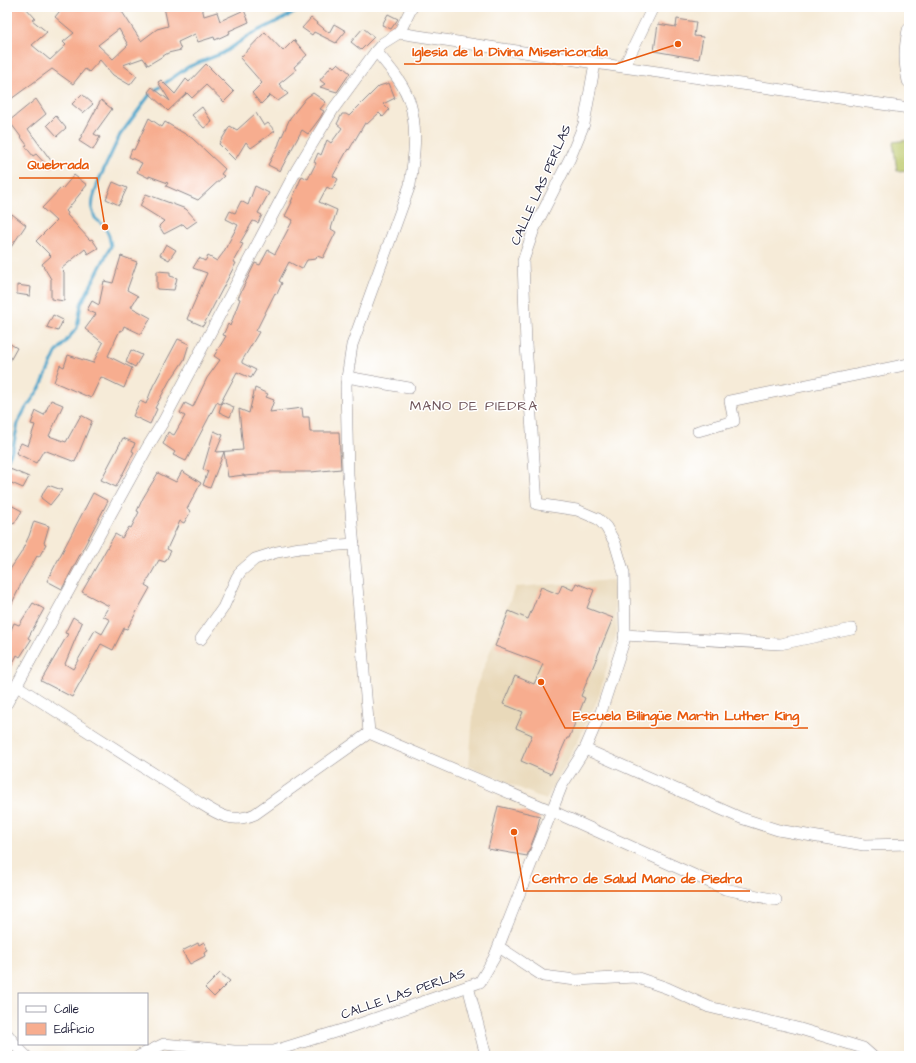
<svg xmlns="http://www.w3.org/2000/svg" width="916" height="1063" font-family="'Architects Daughter',sans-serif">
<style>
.built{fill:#e9d9ba}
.garden{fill:#bcc86a;stroke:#6f7552}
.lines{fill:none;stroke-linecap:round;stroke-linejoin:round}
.stream{stroke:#4da5ca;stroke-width:3}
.building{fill:#f7ad8f;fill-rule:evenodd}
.minor-casing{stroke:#8c868a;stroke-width:12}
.tertiary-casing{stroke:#8c868a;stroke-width:14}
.minor{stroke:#fff;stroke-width:11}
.tertiary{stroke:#fff;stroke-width:13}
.labels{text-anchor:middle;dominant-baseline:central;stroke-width:3;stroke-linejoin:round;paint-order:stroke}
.street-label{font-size:13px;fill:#22223b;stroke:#fff}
.neighbourhood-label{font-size:14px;letter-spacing:1px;fill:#6d5358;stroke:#fff}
.leader{fill:none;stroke:#e8590c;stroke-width:1.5}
.callout-dot{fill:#e8590c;stroke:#fff;stroke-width:1.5}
.callout-label{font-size:14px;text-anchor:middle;font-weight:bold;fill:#e8590c;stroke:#fff;stroke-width:3;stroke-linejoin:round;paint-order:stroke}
</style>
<rect width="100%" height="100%" fill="#fff"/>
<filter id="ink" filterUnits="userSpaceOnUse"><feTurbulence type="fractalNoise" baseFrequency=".025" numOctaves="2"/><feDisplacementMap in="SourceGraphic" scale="8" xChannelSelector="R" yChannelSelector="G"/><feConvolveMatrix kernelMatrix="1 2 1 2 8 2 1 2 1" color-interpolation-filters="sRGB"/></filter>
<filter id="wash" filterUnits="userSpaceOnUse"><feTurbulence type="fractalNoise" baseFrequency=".012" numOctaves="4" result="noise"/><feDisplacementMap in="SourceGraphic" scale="16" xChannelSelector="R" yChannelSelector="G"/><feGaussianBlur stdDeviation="0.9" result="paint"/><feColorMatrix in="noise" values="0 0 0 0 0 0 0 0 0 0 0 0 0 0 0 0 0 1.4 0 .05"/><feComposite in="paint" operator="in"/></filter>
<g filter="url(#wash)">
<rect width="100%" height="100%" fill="#f6ebd8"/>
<polygon class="built" points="613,580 617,632 598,699 572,753 546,800 469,766 475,690 515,587"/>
<polygon class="garden" points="909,140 909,170 897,171 893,142"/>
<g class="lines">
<polyline class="stream" points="7,461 13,448 18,423 24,411 40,388 56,353 77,328 81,304 111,246 109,236 105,227 95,218 92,209 93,199 98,182 120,135 151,93 188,67 223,53 250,35 306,7"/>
</g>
<g id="blocks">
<g class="building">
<path d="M7,7H25L35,18L32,20L47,32L32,45L50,60L66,45L63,42L74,33L55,17L63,7H119L141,41L157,29L168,26L164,7H202L204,16L217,12L220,21L244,10L249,22L229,31L230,33L215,40L214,37L198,42L195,34L178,42L181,50L168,53L148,65L143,58L123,65L137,76L130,85L113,75L100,60L89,72L85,69L73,84L52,69L7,102ZM119,29L128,45L113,59L98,45Z"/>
<polygon points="388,14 398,19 391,29 382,25"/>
<polygon points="311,18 329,33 334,24 346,31 336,43 314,32 312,35 302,28"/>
<polygon points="677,19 696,22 694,36 703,37 699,59 654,51 658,24 676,27"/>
<polygon points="363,28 374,37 361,50 351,42"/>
<polygon points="265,32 283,51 294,40 307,55 294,67 296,70 279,84 288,94 278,101 270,95 261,104 252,93 262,83 240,58"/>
<polygon points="338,63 350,73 337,92 320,87 325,84 320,80 332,65 334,67"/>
<polygon points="206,64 234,92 224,102 206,85 192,98 187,93 168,111 148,92 152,87 170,101 158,82 161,80 175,94 186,79 189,82"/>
<polygon points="389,83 395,98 383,104 389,110 383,117 379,113 367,124 365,123 349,150 348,149 333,176 338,179 332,190 327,187 319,202 337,210 331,229 336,232 323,258 317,256 316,259 307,260 302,269 289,262 279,281 282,283 277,294 275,293 256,331 259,332 242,361 242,363 256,370 251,378 237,372 220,404 217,402 186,461 173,455 175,452 163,444 168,432 174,435 185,416 180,413 185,403 193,407 207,378 220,360 214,356 226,336 223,335 228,324 230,326 240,299 238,298 255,263 260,265 268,250 275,254 293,220 285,216 292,202 291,202 302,176 308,179 316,163 314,162 318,153 321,155 327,140 331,143 342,128 337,124 342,114 346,114 349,116 379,86"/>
<polygon points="313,93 326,102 320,109 324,111 320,118 308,134 302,130 280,171 268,165 279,144 279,143 290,118 306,98"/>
<polygon points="82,94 93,104 83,113 72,104"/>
<polygon points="36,99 46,114 28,129 55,166 50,169 36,154 33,156 25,146 27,145 9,121"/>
<polygon points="101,100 112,109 94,134 100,137 93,150 79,141"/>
<polygon points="202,107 212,122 204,128 192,115"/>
<polygon points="256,113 264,126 268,123 275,131 251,148 246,142 235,160 219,144 230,126 237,130"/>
<polygon points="56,116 66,128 57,136 47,125"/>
<polygon points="149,118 162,127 165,122 192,138 225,169 221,174 224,176 198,200 166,186 168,183 149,176 149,178 137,172 142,163 129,157 132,149 134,150"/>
<polygon points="74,175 87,185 66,211 68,213 67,215 90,240 92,239 98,248 88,254 85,249 61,269 64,272 64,301 51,299 51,279 42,264 51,256 36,241 56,221 42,208 62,187 63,188"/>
<polygon points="113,182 127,188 119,205 106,199"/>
<polygon points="255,186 269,193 258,213 262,215 258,223 253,221 240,243 243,244 233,262 236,263 203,326 187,319 207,273 193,268 199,258 205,261 208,256 217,261 223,253 238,225 226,219 230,211 235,213 241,201 248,205"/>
<polygon points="146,194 186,209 197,221 187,228 183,224 164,234 159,226 164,221 140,206"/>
<polygon points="12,214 26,225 7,253 7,222"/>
<polygon points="166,244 176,250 169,260 160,255"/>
<polygon points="121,256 137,262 127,290 138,296 131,307 151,318 141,334 124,326 122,331 120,330 108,356 132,368 124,388 101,377 91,398 54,382 60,365 64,367 68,355 93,363 103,343 85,329 96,314 87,310 92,301 99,305 104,281 113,283"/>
<polygon points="157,271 170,272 170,276 177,278 174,290 157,289"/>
<polygon points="17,285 31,287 30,296 17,294"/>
<polygon points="53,315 63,320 58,331 47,327"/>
<polygon points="178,339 189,344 184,360 172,378 171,378 155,408 157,409 150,424 133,416 140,401 146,404 153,386"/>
<polygon points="7,342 17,348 7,366"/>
<polygon points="131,350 142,355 135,367 126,362"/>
<polygon points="255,388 268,394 266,397 274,400 270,412 302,408 303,417 309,417 310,432 339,432 341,469 311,472 270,472 270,473 259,473 259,475 244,476 244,475 228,477 224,452 210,488 203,485 208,471 203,469 214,431 223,435 216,452 243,450 239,409 249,413"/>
<polygon points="51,400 63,405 49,436 66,442 81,415 92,421 75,462 44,450 36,463 16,453 21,443 28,446 35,425 31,424 36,411 44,415"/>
<polygon points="222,402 234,407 230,417 219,412"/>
<polygon points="123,438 135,443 132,451 134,452 116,487 101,480"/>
<polygon points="10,469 29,477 23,488 7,481 7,476"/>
<polygon points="182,471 201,483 187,509 191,511 184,523 180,521 167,549 171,551 165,562 159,560 145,585 150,588 127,629 124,628 113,650 101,644 72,697 41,681 68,634 65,633 73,617 82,623 65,664 73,669 95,630 102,634 110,620 103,616 109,606 82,592 115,534 122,538 129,527 131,528 139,512 137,511 143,498 158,473 176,482"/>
<polygon points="48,485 62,490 50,505 41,498 44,491"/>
<polygon points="93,493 108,501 62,589 47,581"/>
<polygon points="7,503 22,511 14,524 7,520"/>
<polygon points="34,521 49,526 44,543 46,544 39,557 37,556 22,582 7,614 7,574 21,553 29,536"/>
<polygon points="576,583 594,590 587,608 613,618 581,696 585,698 569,738 567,738 551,774 521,761 532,735 516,728 523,712 503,704 515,676 534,684 543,664 495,646 509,611 528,619 541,587 558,594 562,585 573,590"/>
<polygon points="33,603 44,609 28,638 31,640 20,657 17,655 7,675 7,639 14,623 19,625"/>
<polygon points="498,806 540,816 537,830 527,856 488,849"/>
<polygon points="204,942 208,951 204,953 205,956 190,964 182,951 198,943 199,945"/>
<polygon points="220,973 230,981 214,997 205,988"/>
</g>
</g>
</g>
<g filter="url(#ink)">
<use href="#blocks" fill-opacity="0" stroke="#8c868a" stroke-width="1"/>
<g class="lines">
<g class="minor-casing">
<g id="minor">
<polyline points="399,33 595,63 909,108"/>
<polyline points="624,67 653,7"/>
<polyline points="347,377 409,388"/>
<polyline points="698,431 734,421 730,401 909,364"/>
<polyline points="624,635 780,644 852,629"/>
<polyline points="201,639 223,608 237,577 241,571 255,559 277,552 300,548 354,544"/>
<path d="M17,686L195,800C216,813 231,825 255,814L369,733"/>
<polyline points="7,703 147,448 163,422 297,169 334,108 376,51 383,43 399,33 412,7"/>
<path d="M369,733L348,475L346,385L352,345L410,185C414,157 418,130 410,103C404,83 388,66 376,51"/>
<polyline points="369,733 552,811 725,889 776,900"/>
<polyline points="585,749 741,818 778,830 864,845 909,844"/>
<polyline points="499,947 543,976 576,980 635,977 667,988 709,1007 797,1028 863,1048 872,1056"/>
<polyline points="468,986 486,1056"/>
<polyline points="7,1034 18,1048 26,1056"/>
<polyline points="139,1056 164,1044 234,1051 274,1051 348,1028 480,982 494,958 562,785 585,749 601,712 624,641 625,632 624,573 615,543 606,527 598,519 577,510 537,504 526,344 523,261 534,229 570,158 584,124 595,63"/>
</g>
</g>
<g class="tertiary-casing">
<path id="tertiary" d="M909,30C905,50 905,62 909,81"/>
</g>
<use href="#minor" class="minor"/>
<use href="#tertiary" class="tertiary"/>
</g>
</g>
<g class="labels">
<g class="street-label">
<text transform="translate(541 185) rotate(-66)">CALLE LAS PERLAS</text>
<text transform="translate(403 994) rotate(-19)">CALLE LAS PERLAS</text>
</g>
<g class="neighbourhood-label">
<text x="474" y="406">MANO DE PIEDRA</text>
</g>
</g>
<path class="leader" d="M678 44L616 64H404M105 227L97 178H19M541 682L565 728H808M514 832L524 891H750"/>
<g class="callout-dot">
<circle cx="678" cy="44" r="4"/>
<circle cx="105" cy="227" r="4"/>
<circle cx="541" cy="682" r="4"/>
<circle cx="514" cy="832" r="4"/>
</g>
<g class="callout-label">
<text x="510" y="56">Iglesia de la Divina Misericordia</text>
<text x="58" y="169">Quebrada</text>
<text x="686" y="720">Escuela Bilingüe Martin Luther King</text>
<text x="637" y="883">Centro de Salud Mano de Piedra</text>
</g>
<rect width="916" height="1063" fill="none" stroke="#fff" stroke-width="24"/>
<rect x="18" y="993" width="130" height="52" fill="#ffffff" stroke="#a7a7b1"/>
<rect x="26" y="1006" width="20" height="6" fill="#ffffff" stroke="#a7a7b1"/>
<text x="54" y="1013" font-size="12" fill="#22223b">Calle</text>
<rect x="26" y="1023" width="20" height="12" fill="#f7ad8f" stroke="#a7a7b1"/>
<text x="54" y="1033" font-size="12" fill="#22223b">Edificio</text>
</svg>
